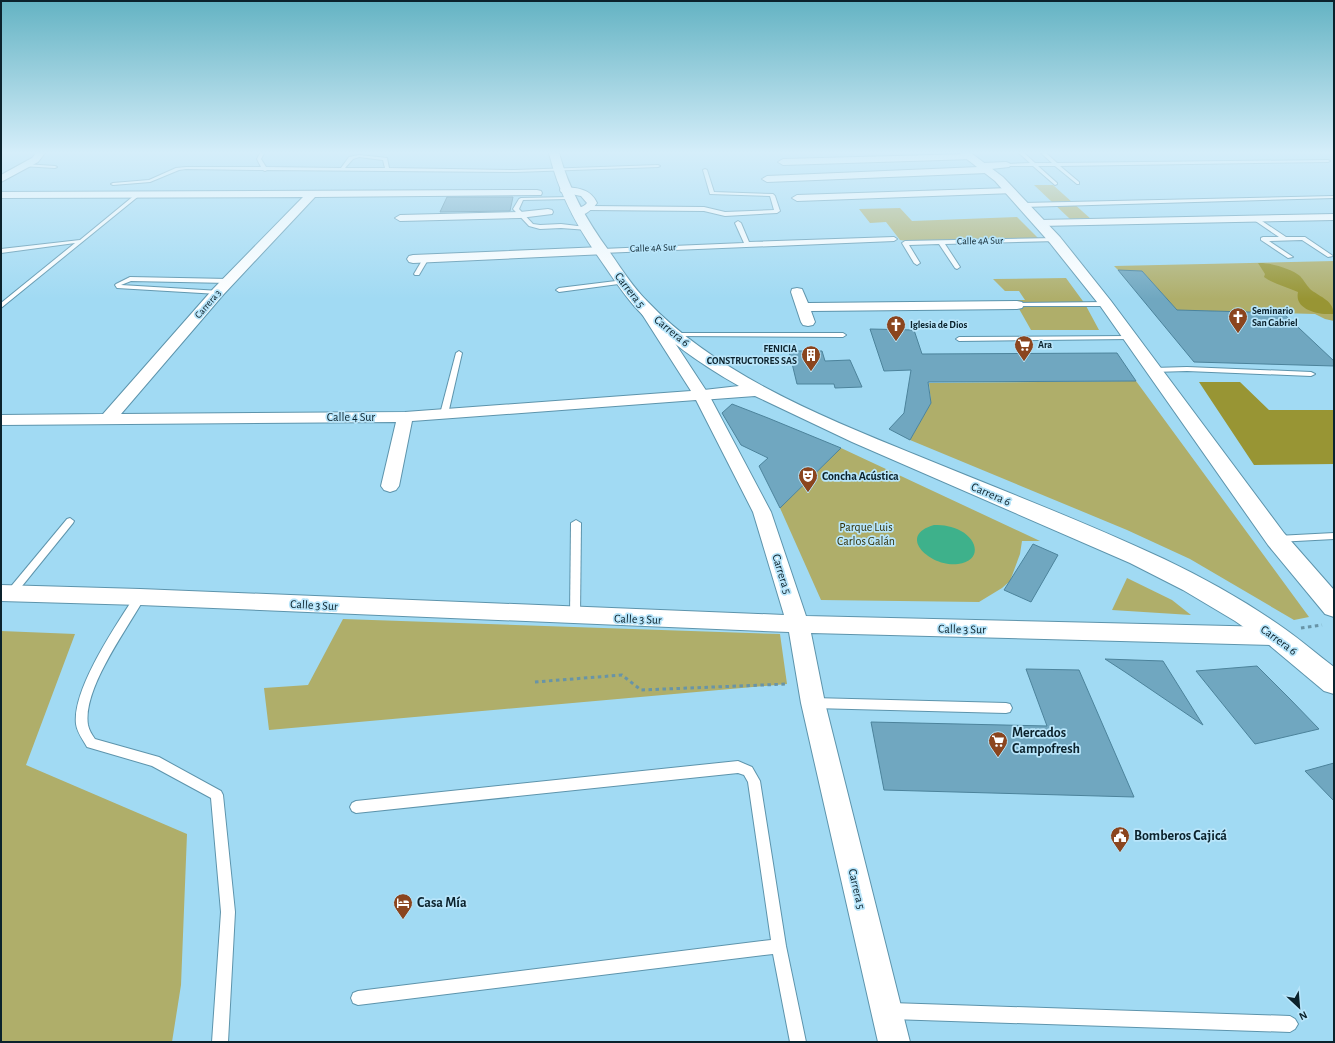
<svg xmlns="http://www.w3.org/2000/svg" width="1335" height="1043" font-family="'Alegreya Sans',sans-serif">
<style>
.green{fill:#afae6a}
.forest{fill:#989534}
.water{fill:#3eb18b}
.building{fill:#70a7c0;stroke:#4c839b}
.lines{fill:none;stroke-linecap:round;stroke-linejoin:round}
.service-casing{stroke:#5d94ac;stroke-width:2}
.minor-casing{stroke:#5d94ac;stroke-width:2}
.secondary-casing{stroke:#5d94ac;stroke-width:2}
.path{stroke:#6894a7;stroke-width:3;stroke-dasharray:3.5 3.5;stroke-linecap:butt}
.service{fill:#fff;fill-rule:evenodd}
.minor{fill:#fff;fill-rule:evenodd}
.secondary{fill:#fff;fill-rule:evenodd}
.labels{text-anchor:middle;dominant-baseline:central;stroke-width:3.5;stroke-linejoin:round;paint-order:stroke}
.far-street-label{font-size:10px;fill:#0b222c;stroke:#b8e5fa}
.far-poi-label{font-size:10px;font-weight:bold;fill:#0b222c;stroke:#b8e5fa;text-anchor:start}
.street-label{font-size:12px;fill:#0b222c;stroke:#b8e5fa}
.poi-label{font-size:12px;font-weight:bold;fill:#0b222c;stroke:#b8e5fa;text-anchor:start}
.park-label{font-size:12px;fill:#323107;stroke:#b8e5fa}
.near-poi-label{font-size:14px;font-weight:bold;fill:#0b222c;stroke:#b8e5fa;text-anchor:start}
</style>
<rect width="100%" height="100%" fill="#a1daf3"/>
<g class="green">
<polygon points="1034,185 1053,185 1092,220 1070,219"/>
<polygon points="900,208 912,221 1017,217 1038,238 907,241 900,240 886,222 870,223 859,209"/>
<polygon points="1334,261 1334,321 1325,319 1315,314 1177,310 1142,271 1118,270 1114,266"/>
<polygon points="1066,278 1085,304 1099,330 1031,330 1014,300 1025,300 1019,291 1005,291 993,279"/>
<polygon points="1136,381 1309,617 1294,620 1190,559 1127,530 910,440 931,403 929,383"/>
<polygon points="841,448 1040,541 1022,541 1020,554 1010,581 1002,588 979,602 821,600 780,508"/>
<polygon points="1127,578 1172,600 1191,615 1112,610"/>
<polygon points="343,619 780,634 787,684 269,730 264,688 308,685"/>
<polygon points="1,631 75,634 26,765 187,834 181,985 172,1042 1,1042"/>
</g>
<g class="forest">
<path d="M1258,263C1269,262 1292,269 1300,276C1304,280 1306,285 1310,289C1318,296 1335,301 1333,314C1319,315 1294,310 1298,292C1287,287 1273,284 1264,277L1265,274Z"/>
<polygon points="1199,382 1240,382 1269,410 1334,410 1334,464 1254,465"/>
</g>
<path class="water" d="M934,525C944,525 952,526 961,531C978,540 982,561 958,564C932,568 895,536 934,525Z"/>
<g class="building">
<polygon points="447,197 513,197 510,211 440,212"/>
<polygon points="1118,270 1142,271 1177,310 1283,313 1334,361 1334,366 1194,362"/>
<polygon points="870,329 914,330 922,354 1117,353 1136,381 928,382 931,403 910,440 889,429 904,413 911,370 884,371"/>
<polygon points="789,351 822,351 825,361 850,360 862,387 835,388 834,384 797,384"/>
<polygon points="732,404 768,418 841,448 780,508 759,466 768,458 741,445 722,413"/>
<polygon points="1033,544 1058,555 1031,602 1004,590"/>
<polygon points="1105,659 1163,661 1203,725 1125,672"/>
<polygon points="1257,666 1290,699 1319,729 1255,744 1196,671"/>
<polygon points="1026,669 1079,670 1134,797 884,790 871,722 1047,726"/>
<polygon points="1334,763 1334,801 1305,771"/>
</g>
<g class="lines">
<g class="service-casing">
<g id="service">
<path d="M260,153H264L261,159L266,167L341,168L349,157L359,155L387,158L389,168L515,170L658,165L660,166L658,167L515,172L267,170L265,171L263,170L186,169L179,170L150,182L113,185L111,184L113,183L149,180L176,168L186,167H261L257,159ZM359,157L383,160L385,168H345L353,159Z"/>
<polygon points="1019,153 1024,153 1035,163 1052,163 1041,153 1046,153 1057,163 1328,160 1330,161 1328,162 1060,166 1079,182 1079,184 1077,184 1055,166 1038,166 1057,183 1057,184 1055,185 1033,166 1004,166 1006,164 1030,163"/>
<polygon points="24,164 55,166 57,167 55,168 22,166"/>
<polygon points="705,169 707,170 714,192 773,194 775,196 780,211 777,213 725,216 704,211 588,210 585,208 588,206 704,207 725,212 774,210 770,196 710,194 703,170"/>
<polygon points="136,194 140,195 1,308 1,303 75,243 1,253 1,249 80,240"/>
<polygon points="1334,196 1334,198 1023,207 1020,205 1023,203"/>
<polygon points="571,197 571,198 569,199 523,200 519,209 533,224 540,225 561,224 586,227 589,229 588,230 561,228 540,229 529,226 513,209 519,199 521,198"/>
<polygon points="1256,217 1286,237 1305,237 1333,256 1328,257 1302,240 1269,241 1293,257 1288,258 1261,240 1261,238 1263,237 1279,237 1254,220 1254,218"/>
<polygon points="738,221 741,223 749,242 894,237 897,239 894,241 602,253 599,251 602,249 744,243 735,223"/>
<polygon points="1055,238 1058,240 1057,241 945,244 960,267 957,269 955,268 939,244 909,245 920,263 917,265 914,263 902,243 905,241"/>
<polygon points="424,257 429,258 419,275 415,275 414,274"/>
<polygon points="130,277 229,279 232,281 229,283 131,281 121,285 220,291 221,292 218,294 117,288 115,285 116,284"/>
<polygon points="624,280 627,282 626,283 559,292 556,290 559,288"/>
<polygon points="1017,303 1106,302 1109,304 1106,306 1015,306 1015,304"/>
<polygon points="676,333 843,333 846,335 843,337 674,336 674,334"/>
<polygon points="1129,336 1131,337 1131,339 959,341 956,339 959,337"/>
<polygon points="459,351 462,353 448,414 444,416 441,416 440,414 456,353"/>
<polygon points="1187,367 1311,372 1315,374 1311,376 1187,371 1153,372 1149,370 1153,368"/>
<polygon points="70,518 74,521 73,523 14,596 8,596 6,593 8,590 67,519"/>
<polygon points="576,520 581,523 580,616 579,619 575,620 571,619 570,616 571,523"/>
<polygon points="1334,533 1334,539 1277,542 1272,539 1277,536"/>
<path d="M140,593L144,594L145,597C128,628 82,689 88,725C89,730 92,735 95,739L159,757L221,791L223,795L235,912L228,1042H212L221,912L211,798L152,766L87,747C83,740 77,732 76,724C72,689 117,624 136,594Z"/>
<polygon points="813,698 1006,703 1010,704 1012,708 1010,712 1006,713 813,708 809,706 807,703 809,700"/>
<polygon points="738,761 752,767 760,781 786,946 806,1042 790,1042 773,954 358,1005 353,1003 351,998 353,993 358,991 771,940 748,782 744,775 738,773 356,813 352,811 350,807 352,803 356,801"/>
<polygon points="891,1003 1290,1016 1295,1019 1298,1024 1295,1029 1290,1032 891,1019 886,1016 883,1011 886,1006"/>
</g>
</g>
<g class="minor-casing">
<g id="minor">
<polygon points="36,153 45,153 38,162 1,182 1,175 32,158"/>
<polygon points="970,154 975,157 973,159 783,165 778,162 783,159"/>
<polygon points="1006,162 1009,163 1011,165 1009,167 991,169 990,172 987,173 767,182 762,179 767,176 979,167 980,164 983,163"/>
<path d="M565,187C578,188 591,189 597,203C592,210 583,218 573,215L572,213C575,208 583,208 587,203L581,196L561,192L560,190L561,188Z"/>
<polygon points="1010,188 1015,191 1014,193 797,201 792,198 797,195"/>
<polygon points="537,190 541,191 542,193 541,195 315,197 223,295 121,414 405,412 691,391 640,311 642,308 652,308 709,395 771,512 806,616 1275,627 1283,630 1286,636 1283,642 1275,645 811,633 825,703 910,1042 878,1042 801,703 789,632 140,605 1,601 1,585 140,589 784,615 753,512 696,400 412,421 399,486 396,490 390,492 384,490 381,486 396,422 1,425 1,415 103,414 213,289 303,197 1,198 1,192"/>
<polygon points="548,209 552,210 553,212 552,214 520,218 400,221 395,218 400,215 520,212"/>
<polygon points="1334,214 1334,220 1039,226 1033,223 1039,220"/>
<polygon points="602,247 606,248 608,251 606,254 413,263 409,262 407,259 409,256 413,255"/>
<polygon points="797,288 802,289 808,303 1017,301 1022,302 1024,305 1022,308 1017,309 811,311 815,322 813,325 808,326 803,325 801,322 791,292 792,289"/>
</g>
</g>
<g class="secondary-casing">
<g id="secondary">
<path d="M549,153H559C569,190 587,221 609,251C621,268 632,286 647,301C717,375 823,417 916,455C999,489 1083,521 1164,559C1206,579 1247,602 1285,629C1302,641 1318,655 1334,667V694L1324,691L1268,644L1235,621L1183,590L1130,563L852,442L755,396L701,400L695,399L692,395L695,391L739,386C702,365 664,339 635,307C621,291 609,272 597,255C575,223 558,191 549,153Z"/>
<polygon points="959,153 971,153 1003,177 1060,237 1111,301 1284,533 1334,590 1334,617 1325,614 1268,545 1101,307 1050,243 995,181"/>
</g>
</g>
<g class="path">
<polyline points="1301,628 1322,625"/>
<polyline points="535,682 622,675 641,690 787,684"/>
</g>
<use href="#service" class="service"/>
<use href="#minor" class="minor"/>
<use href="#secondary" class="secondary"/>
</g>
<linearGradient id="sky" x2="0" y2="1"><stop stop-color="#64b3c3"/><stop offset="0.51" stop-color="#d5eefa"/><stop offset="1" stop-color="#d5eefa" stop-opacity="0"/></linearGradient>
<rect width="1335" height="299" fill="url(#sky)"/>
<defs>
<g id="church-pin" transform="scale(1)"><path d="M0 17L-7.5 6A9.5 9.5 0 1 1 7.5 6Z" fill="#8b451e" stroke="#b8e5fa"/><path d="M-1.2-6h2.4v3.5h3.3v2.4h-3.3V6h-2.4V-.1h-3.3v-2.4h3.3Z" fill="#fff"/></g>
<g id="supermarket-pin" transform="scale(1)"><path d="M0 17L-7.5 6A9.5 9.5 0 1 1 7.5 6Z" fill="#8b451e" stroke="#b8e5fa"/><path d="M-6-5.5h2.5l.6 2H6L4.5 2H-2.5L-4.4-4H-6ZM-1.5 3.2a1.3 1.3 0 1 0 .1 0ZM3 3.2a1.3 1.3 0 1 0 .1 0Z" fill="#fff"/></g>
<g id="building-pin" transform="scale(1)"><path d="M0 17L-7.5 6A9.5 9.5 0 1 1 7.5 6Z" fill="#8b451e" stroke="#b8e5fa"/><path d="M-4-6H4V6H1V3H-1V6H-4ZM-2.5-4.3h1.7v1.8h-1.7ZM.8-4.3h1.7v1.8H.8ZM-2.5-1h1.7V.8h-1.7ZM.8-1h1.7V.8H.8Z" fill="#fff"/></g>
<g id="theatre-pin" transform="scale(1)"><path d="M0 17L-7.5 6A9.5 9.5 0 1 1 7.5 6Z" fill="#8b451e" stroke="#b8e5fa"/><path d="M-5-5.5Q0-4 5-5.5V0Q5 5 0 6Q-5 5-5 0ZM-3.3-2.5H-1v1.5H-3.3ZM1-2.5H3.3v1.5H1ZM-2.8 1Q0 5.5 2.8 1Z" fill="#fff"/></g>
<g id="civic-pin" transform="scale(1)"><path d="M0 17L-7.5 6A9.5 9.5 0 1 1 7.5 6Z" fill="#8b451e" stroke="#b8e5fa"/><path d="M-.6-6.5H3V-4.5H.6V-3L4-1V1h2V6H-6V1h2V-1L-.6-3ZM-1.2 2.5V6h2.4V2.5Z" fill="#fff"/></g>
<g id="hotel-pin" transform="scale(1)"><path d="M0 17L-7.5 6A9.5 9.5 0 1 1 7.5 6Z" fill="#8b451e" stroke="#b8e5fa"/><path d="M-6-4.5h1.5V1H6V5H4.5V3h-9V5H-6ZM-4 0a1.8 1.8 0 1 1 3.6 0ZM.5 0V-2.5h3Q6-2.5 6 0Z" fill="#fff"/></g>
</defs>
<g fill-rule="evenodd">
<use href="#church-pin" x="1238" y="317"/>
<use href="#church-pin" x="896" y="325"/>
<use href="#supermarket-pin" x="1024" y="345"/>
<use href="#building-pin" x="811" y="355"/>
<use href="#theatre-pin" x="808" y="476"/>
<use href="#supermarket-pin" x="998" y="741"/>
<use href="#civic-pin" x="1120" y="836"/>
<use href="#hotel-pin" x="403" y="903"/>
</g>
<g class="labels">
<g class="far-street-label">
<text transform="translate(980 241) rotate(-1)">Calle 4A Sur</text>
<text transform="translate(653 248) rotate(-2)">Calle 4A Sur</text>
<text transform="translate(208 304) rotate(-49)">Carrera 3</text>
</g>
<g class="far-poi-label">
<text x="1252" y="311">Seminario<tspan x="1252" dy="12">San Gabriel</tspan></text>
<text x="910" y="325">Iglesia de Dios</text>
<text x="1038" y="345">Ara</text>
<text x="797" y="349" text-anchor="end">FENICIA<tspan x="797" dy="12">CONSTRUCTORES SAS</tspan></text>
</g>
<g class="street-label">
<text transform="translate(630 290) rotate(52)">Carrera 5</text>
<text transform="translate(672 331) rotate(39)">Carrera 6</text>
<text x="351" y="417">Calle 4 Sur</text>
<text transform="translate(991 494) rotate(23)">Carrera 6</text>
<text transform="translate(782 574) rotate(73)">Carrera 5</text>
<text transform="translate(314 605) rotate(3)">Calle 3 Sur</text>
<text transform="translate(638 619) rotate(2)">Calle 3 Sur</text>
<text transform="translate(962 629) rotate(1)">Calle 3 Sur</text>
<text transform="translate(1279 640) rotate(36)">Carrera 6</text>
<text transform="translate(857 889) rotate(77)">Carrera 5</text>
</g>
<g class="poi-label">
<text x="822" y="476">Concha Acústica</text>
</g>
<g class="park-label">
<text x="866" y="527">Parque Luis<tspan x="866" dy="14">Carlos Galán</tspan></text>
</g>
<g class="near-poi-label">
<text x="1012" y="733">Mercados<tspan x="1012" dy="16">Campofresh</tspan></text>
<text x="1134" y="836">Bomberos Cajicá</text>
<text x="417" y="903">Casa Mía</text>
</g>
</g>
<rect width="1335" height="1043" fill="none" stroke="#0b222c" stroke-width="4"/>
<g transform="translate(1299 1007) rotate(154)" stroke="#b8e5fa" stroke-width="3" paint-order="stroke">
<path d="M0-3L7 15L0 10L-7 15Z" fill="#0b222c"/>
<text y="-6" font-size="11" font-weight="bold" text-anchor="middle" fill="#0b222c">N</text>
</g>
</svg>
